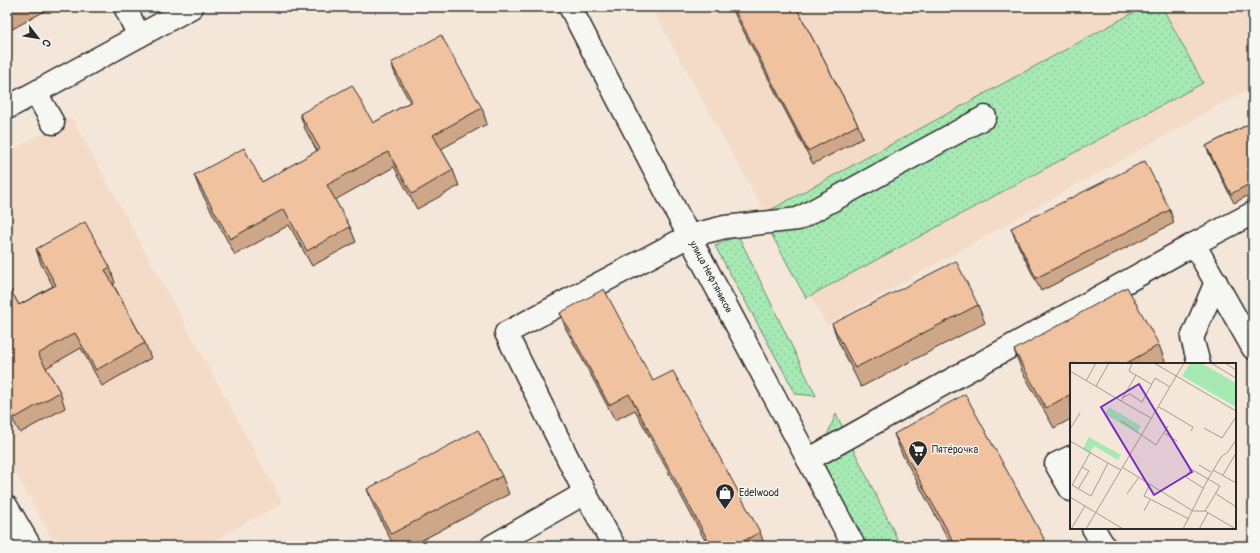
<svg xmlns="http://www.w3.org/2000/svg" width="1260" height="553" font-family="Pangolin,sans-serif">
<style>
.built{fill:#f3dbc8}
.grass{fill:url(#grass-dots);stroke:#688a6f}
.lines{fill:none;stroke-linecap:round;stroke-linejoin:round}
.minor-casing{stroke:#2b2b2b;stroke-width:25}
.major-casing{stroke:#2b2b2b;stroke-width:25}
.minor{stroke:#f6f6f2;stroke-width:22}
.major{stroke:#f6f6f2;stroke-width:22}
.wall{fill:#cea789;stroke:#2b2b2b}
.building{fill:#f0c29f;stroke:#2b2b2b}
.labels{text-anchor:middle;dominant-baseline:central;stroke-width:3;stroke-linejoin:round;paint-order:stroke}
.street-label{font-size:10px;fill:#2b2b2b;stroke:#f6f6f2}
.poi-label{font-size:10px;fill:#2b2b2b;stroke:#f6f6f2;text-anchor:start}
.inset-road{fill:none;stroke:#a49b93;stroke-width:1}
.view{fill:#7b2cbf;fill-opacity:0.15;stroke:#7b2cbf;stroke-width:2}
.inset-edge{fill:none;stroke:#2b2b2b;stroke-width:2}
</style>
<defs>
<pattern id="grass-dots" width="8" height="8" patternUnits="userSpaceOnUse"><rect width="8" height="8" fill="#a6e9b3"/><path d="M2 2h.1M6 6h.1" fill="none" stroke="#8fc89a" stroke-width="1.8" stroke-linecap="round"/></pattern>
</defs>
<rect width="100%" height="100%" fill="#f4e6d9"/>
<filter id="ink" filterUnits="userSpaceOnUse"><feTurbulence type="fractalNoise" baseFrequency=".025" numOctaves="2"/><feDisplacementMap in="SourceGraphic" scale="8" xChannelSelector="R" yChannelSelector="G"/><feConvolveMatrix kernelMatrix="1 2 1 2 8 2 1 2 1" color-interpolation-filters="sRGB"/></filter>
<g filter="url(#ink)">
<g class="built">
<polygon points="651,7 1253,7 1253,86 827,325"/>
<polygon points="72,118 283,503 204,546 56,546 7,457 7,153"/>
</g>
<g class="grass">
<polygon points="1144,7 1162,7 1203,83 806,298 761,215"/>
<polygon points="738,235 816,396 796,394 715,246"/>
<polygon points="836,414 901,546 865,546 818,457"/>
</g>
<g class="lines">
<g class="minor-casing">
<g id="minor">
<polyline points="125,7 139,36"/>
<polyline points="36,93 53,123"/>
<polyline points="7,108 192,7"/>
<polyline points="1253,213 1194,244 1253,348"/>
<polyline points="1199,364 1192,338 1216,282"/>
<polyline points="1071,457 1056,464 1071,490"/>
<polyline points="808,460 1194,244"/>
<polyline points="7,507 30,546"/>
<polyline points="1093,528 1104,546"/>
<polyline points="492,546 585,493"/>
<polyline points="614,546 585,493 506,333 689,236 725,227 798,219 985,117"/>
</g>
</g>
<g class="major-casing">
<polyline id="major" points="570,7 689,236 854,546"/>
</g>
<use href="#minor" class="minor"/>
<use href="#major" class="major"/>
</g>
<g class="wall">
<polygon points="7,7 52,7 7,32"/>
<polygon points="731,7 796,7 858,125 863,138 813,164"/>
<polygon points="391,63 482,108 487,124 441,149 453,170 459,186 417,209 394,167 335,200 350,227 356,242 312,266 289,225 235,255 200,190 194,175 262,182 317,151 305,129 300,114 373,123 410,102 397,79"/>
<polygon points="1253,122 1253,193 1234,203 1210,156 1206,146"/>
<polygon points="1170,210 1174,223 1041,291 1016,241 1011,228"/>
<polygon points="36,249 110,267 115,283 113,284 145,343 151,358 102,386 81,348 46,368 60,392 65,408 20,433 7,409 7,284 19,305 53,286 41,264"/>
<polygon points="978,305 985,323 861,387 839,343 832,324"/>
<polygon points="560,313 653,381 760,532 765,546 708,546 635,410 615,420 566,329"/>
<polygon points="1159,345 1166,364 1071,364 1071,419 1054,428 1022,371 1014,350"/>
<polygon points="894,434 1048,546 952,546 902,454"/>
<polygon points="502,476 509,494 411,546 394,546 374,507 367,489"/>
</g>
<g class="building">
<polygon points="7,7 18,7 7,13"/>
<polygon points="733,7 796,7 858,125 808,151"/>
<polygon points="441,35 482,108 433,135 453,170 412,194 388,152 327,185 350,227 307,251 284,209 230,239 194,175 244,148 262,182 320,149 300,114 352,85 373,123 412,101 391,63"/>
<polygon points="1253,122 1253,182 1231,194 1206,146"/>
<polygon points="1145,161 1170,210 1036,278 1011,228"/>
<polygon points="85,222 110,267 105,270 145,343 96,370 75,333 38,354 60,392 15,418 7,404 7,284 19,305 56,285 36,249"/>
<polygon points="956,261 978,305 855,368 832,324"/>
<polygon points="1253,269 1253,275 1250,271"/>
<polygon points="1127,287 1159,345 1125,364 1071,364 1071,394 1046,408 1014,350"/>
<polygon points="604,289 653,381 673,371 760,532 735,546 711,546 629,394 609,405 560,313"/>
<polygon points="965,394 1048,546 956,546 894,434"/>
<polygon points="478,430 502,476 391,534 367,489"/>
</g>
</g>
<defs>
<g id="supermarket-pin" transform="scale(1)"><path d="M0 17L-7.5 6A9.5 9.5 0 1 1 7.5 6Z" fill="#2b2b2b" stroke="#f6f6f2"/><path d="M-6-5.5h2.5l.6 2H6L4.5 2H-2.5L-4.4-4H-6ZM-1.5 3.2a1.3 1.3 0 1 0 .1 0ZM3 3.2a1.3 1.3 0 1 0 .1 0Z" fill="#fff"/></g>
<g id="shop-pin" transform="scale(1)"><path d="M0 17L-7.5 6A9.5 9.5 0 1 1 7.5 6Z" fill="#2b2b2b" stroke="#f6f6f2"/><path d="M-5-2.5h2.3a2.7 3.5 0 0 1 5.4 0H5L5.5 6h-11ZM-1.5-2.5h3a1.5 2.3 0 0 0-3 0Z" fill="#fff"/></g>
</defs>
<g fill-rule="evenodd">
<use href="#supermarket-pin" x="918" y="450"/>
<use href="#shop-pin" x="725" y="493"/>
</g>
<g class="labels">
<g class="street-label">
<text transform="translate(711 277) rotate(62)">улица Нефтяников</text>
</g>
<g class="poi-label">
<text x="932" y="450">Пятёрочка</text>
<text x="739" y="493">Edelwood</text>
</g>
</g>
<g transform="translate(1070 363)">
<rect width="166" height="166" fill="#f4e6d9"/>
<path d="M39,44L71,63L67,70L35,51Z" fill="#a6e9b3"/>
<path d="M120,0H131L166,20V44L112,13ZM19,74L51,92L48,97L24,83L20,90L13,86Z" fill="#a6e9b3"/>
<path class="inset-road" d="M62,0L59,8L81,21M84,0L166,48M141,0L166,15M155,0L166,7M0,8L51,38L66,12M16,18L26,0M26,23L39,0M52,35L60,31L72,39L85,15L100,24M51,38L81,55M89,44L123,64L121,68M51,58L86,82L98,63M134,65L152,75L166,54M0,66L10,50M94,70L107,78M0,78L38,100M20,90L2,122L14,129L21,133L38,100L51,107M129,102L141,109M52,104L123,148H135L164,165M143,107L166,120M153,112L166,90M80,121L74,133L119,156M133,125L116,114L121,106L150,123L135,148M8,126L19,108L12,104M145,130L166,144M57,131L69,114M0,134L53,166M74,148L80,137M1,166L15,143M16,166L114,0M113,166L138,116L151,94L158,89L166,77M129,166L138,150"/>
<path class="view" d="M69,21L122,109L84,132L31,44Z"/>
<rect width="166" height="166" class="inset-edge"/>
</g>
<rect width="1260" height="553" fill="none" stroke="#f6f6f2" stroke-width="24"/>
<rect x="12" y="12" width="1236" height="529" fill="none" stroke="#2b2b2b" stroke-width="1.5" filter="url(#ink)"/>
<g transform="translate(38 38) rotate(121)" stroke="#f6f6f2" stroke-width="3" paint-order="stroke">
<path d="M0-3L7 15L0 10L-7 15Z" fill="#2b2b2b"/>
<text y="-6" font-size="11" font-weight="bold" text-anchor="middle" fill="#2b2b2b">С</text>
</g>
</svg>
